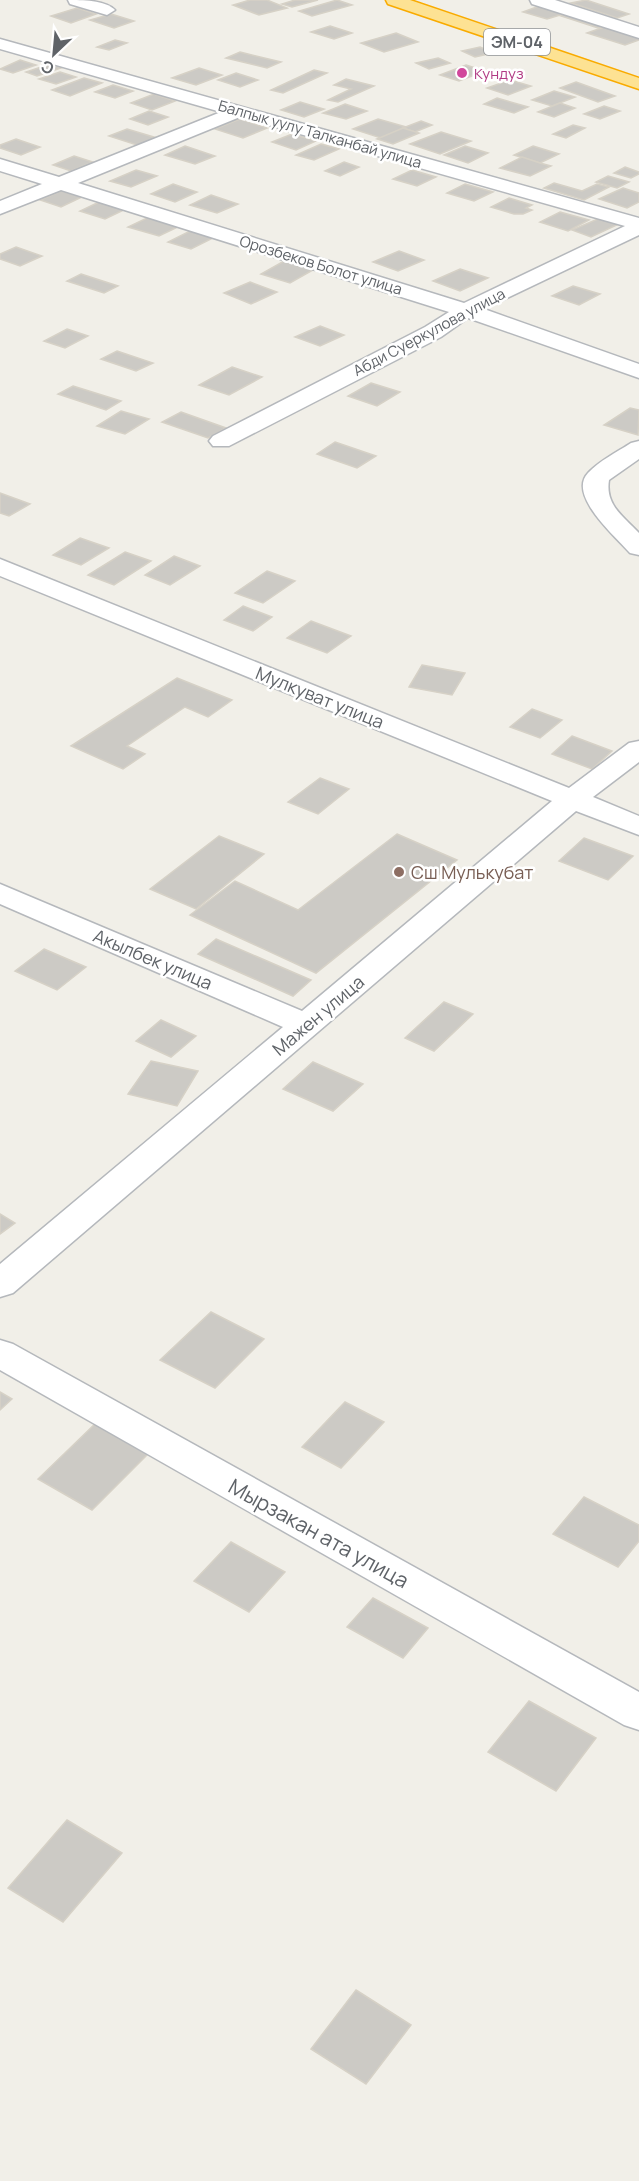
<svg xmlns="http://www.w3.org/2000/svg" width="639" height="2181" font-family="Manrope,sans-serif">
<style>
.building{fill:#cccac5;stroke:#d6d1c6;stroke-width:1.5}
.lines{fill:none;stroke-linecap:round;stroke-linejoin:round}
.minor-casing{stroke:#b5b8bc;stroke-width:3}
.highway-casing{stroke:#f9ab00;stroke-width:3}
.minor{fill:#fff;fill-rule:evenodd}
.highway{fill:#fde293;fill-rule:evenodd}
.hotel-dot{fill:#d1479c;stroke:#fff;stroke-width:2}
.education-dot{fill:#8d6e63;stroke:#fff;stroke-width:2}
.labels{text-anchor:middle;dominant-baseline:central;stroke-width:5;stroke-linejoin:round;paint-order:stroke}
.far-hotel-label{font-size:15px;fill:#b23c85;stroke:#fff;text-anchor:start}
.far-street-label{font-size:15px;fill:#5f6368;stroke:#fff}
.shield{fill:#fff;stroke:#8f9295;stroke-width:1.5}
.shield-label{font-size:16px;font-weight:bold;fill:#5f6368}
.street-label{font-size:18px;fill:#5f6368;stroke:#fff}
.education-label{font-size:18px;fill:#785e54;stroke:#fff;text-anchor:start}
.near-street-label{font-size:21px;fill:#5f6368;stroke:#fff}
</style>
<rect width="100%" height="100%" fill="#f1efe8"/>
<g class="building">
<polygon points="250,0 267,0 287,8 259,15 233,5"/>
<polygon points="295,0 318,0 292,7 282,4"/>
<polygon points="337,0 352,5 312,16 299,11"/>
<polygon points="586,0 629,14 617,18 571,3"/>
<polygon points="542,5 567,13 547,19 523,12"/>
<polygon points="77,8 96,14 71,23 51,16"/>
<polygon points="568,13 606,25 598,28 561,16"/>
<polygon points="111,14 134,21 114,28 90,20"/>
<polygon points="330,26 352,33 334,39 311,32"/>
<polygon points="607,26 639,36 639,40 625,45 587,33"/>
<polygon points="396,33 418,42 384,52 361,43"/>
<polygon points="115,40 127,43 109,50 97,47"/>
<polygon points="480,47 493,53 475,57 462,51"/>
<polygon points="240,52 281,62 267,68 226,58"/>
<polygon points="438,58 450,63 429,69 416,63"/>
<polygon points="20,60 36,65 13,73 0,69"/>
<polygon points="50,64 61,68 37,76 26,72"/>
<polygon points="466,65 485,71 459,81 440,75"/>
<polygon points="199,68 222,75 196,85 172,78"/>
<polygon points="314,70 327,73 283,93 271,90"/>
<polygon points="60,72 76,77 56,84 39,79"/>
<polygon points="236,73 258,80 240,87 218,80"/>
<polygon points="84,78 102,83 70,96 52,90"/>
<polygon points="346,79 374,86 338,102 328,100 351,89 334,85"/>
<polygon points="510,80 531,86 508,95 487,88"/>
<polygon points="576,82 615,96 598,102 560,88"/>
<polygon points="113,85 133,91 115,98 95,92"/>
<polygon points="554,91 575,97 552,106 532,100"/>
<polygon points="154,94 175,101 152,110 131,103"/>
<polygon points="497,98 528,107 514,113 484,104"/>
<polygon points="300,102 324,109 304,117 281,110"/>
<polygon points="560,103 575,108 554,117 538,112"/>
<polygon points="345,104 367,111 346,119 323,113"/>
<polygon points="604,106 620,111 600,119 584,114"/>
<polygon points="149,111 168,117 148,125 130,119"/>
<polygon points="240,119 267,128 243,138 215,129"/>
<polygon points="378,119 406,127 381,138 353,129"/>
<polygon points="421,121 432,125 415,132 403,128"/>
<polygon points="573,125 585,128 566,138 553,134"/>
<polygon points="403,128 419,133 393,144 377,139"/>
<polygon points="127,129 157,138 140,146 109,136"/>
<polygon points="441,132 471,141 440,154 410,144"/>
<polygon points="292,134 316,141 296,150 272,142"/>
<polygon points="16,139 40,147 21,155 0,148 0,145"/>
<polygon points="321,144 339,149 314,160 296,155"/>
<polygon points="185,146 215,156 195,164 165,155"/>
<polygon points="465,146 488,153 468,163 444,155"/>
<polygon points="533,146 559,154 540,163 514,155"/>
<polygon points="74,156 93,162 71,171 53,165"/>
<polygon points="522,157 540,163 551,166 530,176 500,168"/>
<polygon points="344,162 359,167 340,176 325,171"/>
<polygon points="625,167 639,172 639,174 631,178 614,173"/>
<polygon points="136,170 157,176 131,187 110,181"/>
<polygon points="412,170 436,177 417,186 393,179"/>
<polygon points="608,176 629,182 617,188 596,182"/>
<polygon points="554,183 582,191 597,184 609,187 584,200 544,188"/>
<polygon points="173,184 197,192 175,202 151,194"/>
<polygon points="465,184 493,192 474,201 447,193"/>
<polygon points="623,188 639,193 639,202 627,208 599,199"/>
<polygon points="61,191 82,197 61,207 40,200"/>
<polygon points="211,195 238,204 217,213 190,205"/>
<polygon points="509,198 532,205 526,208 532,210 523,214 514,214 491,207"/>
<polygon points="101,201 126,209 105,219 80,211"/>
<polygon points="560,212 589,220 568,231 540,222"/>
<polygon points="149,217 180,226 159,236 128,227"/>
<polygon points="600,218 619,224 591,237 572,230"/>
<polygon points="192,230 215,237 191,249 168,242"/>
<polygon points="16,247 42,256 20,266 0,259 0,254"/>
<polygon points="399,251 424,260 398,271 373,262"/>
<polygon points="284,261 313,270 290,283 261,274"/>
<polygon points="460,269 488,278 460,291 433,281"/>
<polygon points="81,274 118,286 104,293 67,281"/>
<polygon points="250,282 277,292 251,304 224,293"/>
<polygon points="573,286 600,294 579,305 552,296"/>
<polygon points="320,326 344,335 320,346 295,337"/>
<polygon points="67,329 88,336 65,348 44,341"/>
<polygon points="117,351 153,363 136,371 101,359"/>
<polygon points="232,367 262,377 229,395 199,385"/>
<polygon points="371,383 400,392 377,406 348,396"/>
<polygon points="73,386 121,401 106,410 58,394"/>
<polygon points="630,408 639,410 638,435 604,425"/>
<polygon points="121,411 149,419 125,434 97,426"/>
<polygon points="181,412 226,428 208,438 162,422"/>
<polygon points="335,442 376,456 357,468 317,454"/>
<polygon points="0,493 30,504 9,516 0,513"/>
<polygon points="80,538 109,548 81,565 53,555"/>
<polygon points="125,552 151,561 114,585 88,575"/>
<polygon points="174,556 200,566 170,585 145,575"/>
<polygon points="267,571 295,581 263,603 235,593"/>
<polygon points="243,606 272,617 253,631 224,620"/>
<polygon points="311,621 351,636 327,653 287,638"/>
<polygon points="422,665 465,673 452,695 409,687"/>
<polygon points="177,678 232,700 208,717 185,707 127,746 145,754 123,769 71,746"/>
<polygon points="532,709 562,720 540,738 510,727"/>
<polygon points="572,736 612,751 592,769 552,754"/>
<polygon points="320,778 349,789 318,814 288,802"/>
<polygon points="397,834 457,860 316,973 190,915 235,881 298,910"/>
<polygon points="219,836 264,854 196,909 150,889"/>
<polygon points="584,838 633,856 608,880 559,861"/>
<polygon points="216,939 311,980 293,996 198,954"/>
<polygon points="44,949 86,967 57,990 15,971"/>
<polygon points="444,1002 473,1014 434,1051 405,1038"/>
<polygon points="161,1020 196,1036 171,1057 136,1041"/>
<polygon points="151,1061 198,1071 177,1106 128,1094"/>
<polygon points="313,1062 363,1084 333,1111 283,1089"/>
<polygon points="0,1214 15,1223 0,1234"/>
<polygon points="211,1312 264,1339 215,1388 160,1360"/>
<polygon points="0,1392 12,1399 0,1410"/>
<polygon points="345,1402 384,1422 341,1468 302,1447"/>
<polygon points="95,1424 149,1453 92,1510 38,1479"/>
<polygon points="584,1497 639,1525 639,1541 618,1567 553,1534"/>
<polygon points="231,1542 285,1572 249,1612 194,1581"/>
<polygon points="373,1598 428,1628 403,1658 347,1627"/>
<polygon points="529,1701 596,1738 556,1791 488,1752"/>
<polygon points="67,1820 122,1853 63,1922 8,1888"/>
<polygon points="356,1990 411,2025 366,2084 311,2049"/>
</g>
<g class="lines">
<g class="minor-casing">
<g id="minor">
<path d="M68,0C82,0 105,0 115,10L107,15L70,4Z"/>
<polygon points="530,0 555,0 639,27 639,38 532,4"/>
<path d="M0,39L639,218V235L484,309L639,364V378L468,318L441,337L229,446H213L209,441L213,436L425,327L449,312L61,190L0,214V201L42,184L0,171V159L59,177L221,112L0,49ZM240,117L625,226L464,303L78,183Z"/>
<path d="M639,441V459L609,480C605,505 623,516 639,533V555L630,553C616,537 567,495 588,473C599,461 617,452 631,443Z"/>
<polygon points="0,559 569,788 629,743 639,741 639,762 593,797 639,816 639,835 576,811 13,1293 0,1297 0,1264 283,1027 0,904 0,884 302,1011 552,801 0,576"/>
<polygon points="0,1340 13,1344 639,1692 639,1730 624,1725 0,1370"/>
</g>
</g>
<g class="highway-casing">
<polygon id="highway" points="386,0 410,0 639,78 639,89 388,4"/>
</g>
<use href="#minor" class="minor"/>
<use href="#highway" class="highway"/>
</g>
<circle class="hotel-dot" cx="462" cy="73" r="6"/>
<circle class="education-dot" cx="399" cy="872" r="6"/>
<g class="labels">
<g class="far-hotel-label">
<text x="474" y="73">Кундуз</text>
</g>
<g class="far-street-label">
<text transform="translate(320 134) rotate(16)">Балпык уулу Талканбай улица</text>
<text transform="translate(321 265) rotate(17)">Орозбеков Болот улица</text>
<text transform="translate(429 332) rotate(-28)">Абди Суеркулова улица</text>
</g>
<rect class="shield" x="484" y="29" width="66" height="26" rx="4.5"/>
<g class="shield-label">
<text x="517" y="42">ЭМ-04</text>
</g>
<g class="street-label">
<text transform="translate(320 697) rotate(22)">Мулкуват улица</text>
<text transform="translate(153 959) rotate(23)">Акылбек улица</text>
<text transform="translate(318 1015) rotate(-40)">Мажен улица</text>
</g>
<g class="education-label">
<text x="411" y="872">Сш Мулькубат</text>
</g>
<g class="near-street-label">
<text transform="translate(319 1533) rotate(29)">Мырзакан ата улица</text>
</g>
</g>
<g transform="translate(54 54) rotate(206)" stroke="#ffffff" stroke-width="4.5" paint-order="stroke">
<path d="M0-4.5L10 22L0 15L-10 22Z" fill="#5f6368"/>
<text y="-9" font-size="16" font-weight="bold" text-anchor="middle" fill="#5f6368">С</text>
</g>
</svg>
